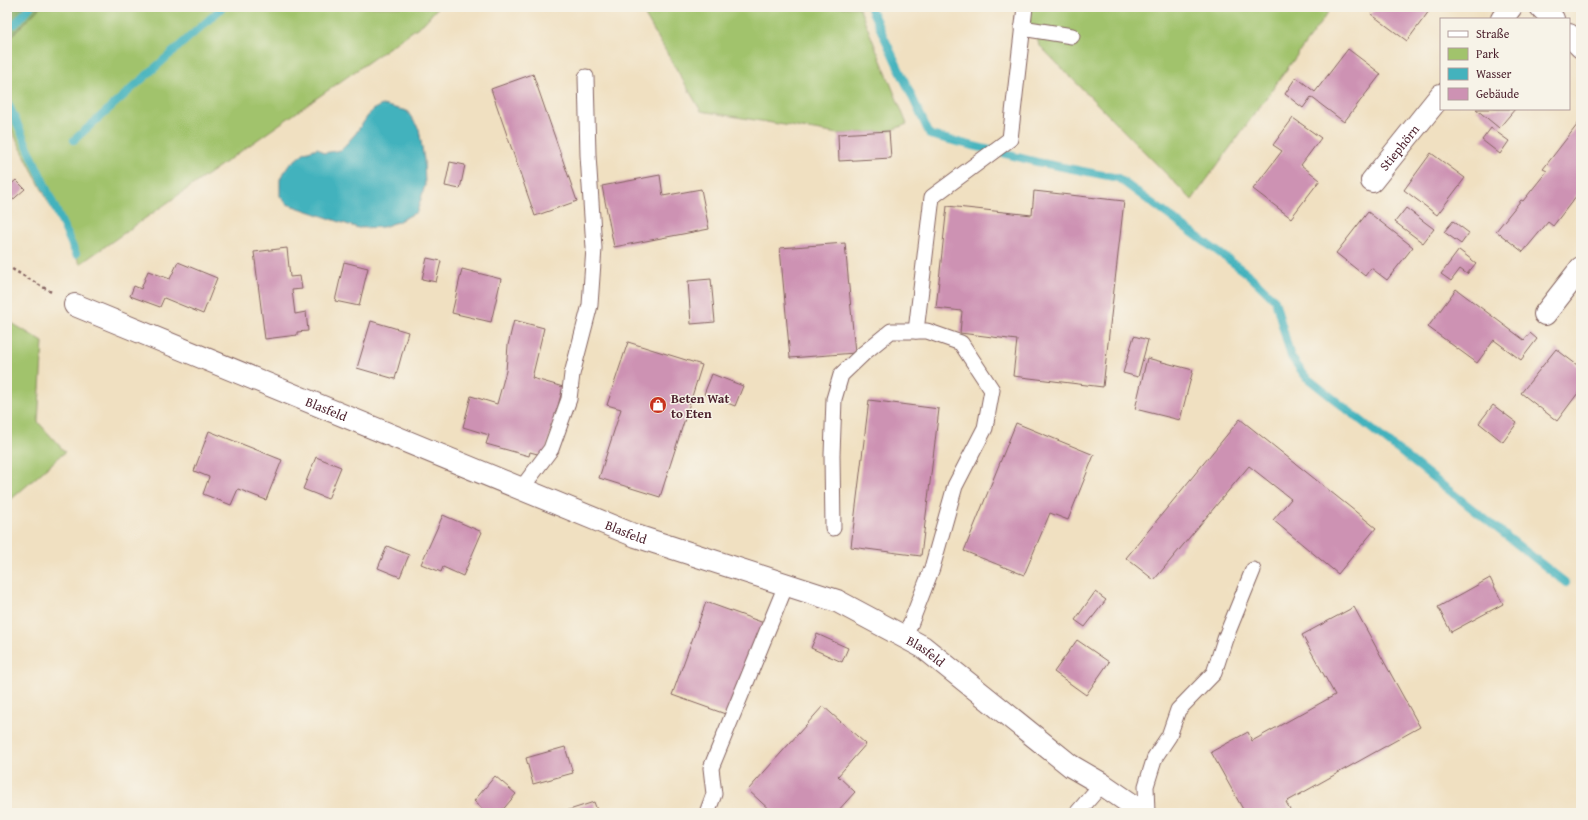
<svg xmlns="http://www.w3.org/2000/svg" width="1588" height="820" font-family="'Gentium Book Plus',serif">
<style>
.green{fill:#a1c36c;stroke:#76714c}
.forest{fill:#80a960;stroke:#656446}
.water{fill:#43b2bd;stroke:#466874}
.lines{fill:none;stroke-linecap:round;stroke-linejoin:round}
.stream{stroke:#43b2bd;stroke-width:8}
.building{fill:#cd92b3}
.service-casing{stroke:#846360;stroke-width:17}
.minor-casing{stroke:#846360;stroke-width:24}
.path{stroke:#846360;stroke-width:2.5;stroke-dasharray:3 3;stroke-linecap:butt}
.service{stroke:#fff;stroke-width:15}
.minor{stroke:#fff;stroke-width:22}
.labels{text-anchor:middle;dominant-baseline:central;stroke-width:3;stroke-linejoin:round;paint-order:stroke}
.street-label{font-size:13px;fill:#4a1f2b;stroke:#f7f3e8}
.poi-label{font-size:13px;font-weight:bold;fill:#4a1f2b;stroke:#f7f3e8;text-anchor:start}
</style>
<rect width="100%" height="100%" fill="#f7f3e8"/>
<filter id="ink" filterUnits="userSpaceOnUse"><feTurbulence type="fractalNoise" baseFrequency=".025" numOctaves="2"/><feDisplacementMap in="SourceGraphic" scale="8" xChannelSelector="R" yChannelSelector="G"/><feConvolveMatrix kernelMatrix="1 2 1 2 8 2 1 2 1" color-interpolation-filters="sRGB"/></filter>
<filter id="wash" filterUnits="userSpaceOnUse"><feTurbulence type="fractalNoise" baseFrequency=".012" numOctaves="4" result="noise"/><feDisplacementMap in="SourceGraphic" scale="16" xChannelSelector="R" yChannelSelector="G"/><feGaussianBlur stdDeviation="0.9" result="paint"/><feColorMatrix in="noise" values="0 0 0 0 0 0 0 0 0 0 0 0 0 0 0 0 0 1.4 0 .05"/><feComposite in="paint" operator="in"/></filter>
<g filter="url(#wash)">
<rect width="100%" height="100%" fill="#f0e0c1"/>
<g class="green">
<polygon points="40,7 438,7 424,23 80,264 7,121 7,41"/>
<polygon points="640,7 859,7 907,124 889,131 838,134 701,111"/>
<polygon points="1021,7 1332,7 1192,200 1040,46"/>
<polygon points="7,320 43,342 38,422 65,452 7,503"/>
</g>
<polygon class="forest" points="7,7 40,7 7,41"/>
<polygon class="water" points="382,105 407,111 419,129 424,160 425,185 417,212 397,222 383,227 358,228 287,204 280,196 280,179 289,165 305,152 318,148 324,153 341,150 356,133 372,110"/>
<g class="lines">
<g class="stream">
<polyline points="870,7 930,135 1037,162 1118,178 1248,274 1275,300 1291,357 1306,377 1566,583"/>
<polyline points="15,24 30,7"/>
<polyline points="7,101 76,254"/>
<polyline points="74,140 223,7"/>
</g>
</g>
<g id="blocks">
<g class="building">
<polygon points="1376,7 1432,7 1407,41 1371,14"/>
<polygon points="1348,49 1381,74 1344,122 1311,97 1303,108 1285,94 1296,77 1315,92"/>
<polygon points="533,74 577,201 535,216 491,89"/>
<polygon points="1476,109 1515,109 1499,128"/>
<polygon points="1293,118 1321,138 1301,165 1320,180 1291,218 1253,189 1282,151 1273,145"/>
<polygon points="1581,120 1581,194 1579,196 1577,195 1553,226 1548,222 1523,252 1496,231 1521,200 1523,201 1547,171 1543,169"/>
<polygon points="1491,128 1509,141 1500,154 1482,140"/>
<polygon points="889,131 891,158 839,161 838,134"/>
<polygon points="1431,153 1465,178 1437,215 1404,190"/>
<polygon points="450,162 465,165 460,189 445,186"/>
<polygon points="660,175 663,196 701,189 709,229 614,247 602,186"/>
<polygon points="16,180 25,189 7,205 7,188"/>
<polygon points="1034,191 1124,201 1103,387 1013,376 1017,340 960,333 962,311 936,308 947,206 1032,215"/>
<polygon points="1406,208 1434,229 1423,243 1395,222"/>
<polygon points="1368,212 1413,247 1387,280 1371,268 1365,276 1336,253"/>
<polygon points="1453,221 1469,233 1461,244 1444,232"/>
<polygon points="845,243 855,353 790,358 780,248"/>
<polygon points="287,248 290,277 300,276 302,289 292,290 295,314 306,312 308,331 297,332 297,335 265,339 254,252"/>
<polygon points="1459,250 1476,263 1467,274 1460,269 1451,281 1441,274"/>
<polygon points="427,258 441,261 436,282 422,279"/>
<polygon points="178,262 217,278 203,314 164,298 160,307 130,296 134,286 141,289 148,271 170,279"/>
<polygon points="344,262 368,268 359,306 335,301"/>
<polygon points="462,269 501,279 491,322 452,313"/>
<polygon points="711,279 715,322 691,324 688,281"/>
<polygon points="1456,289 1524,340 1530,333 1537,339 1521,360 1494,340 1477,363 1428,327"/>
<polygon points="514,320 544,328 532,378 563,387 545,456 530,452 529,456 486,444 489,435 463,427 471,396 497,404 506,371 508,345"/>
<polygon points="371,321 408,332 395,379 357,368"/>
<polygon points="1134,336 1148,340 1138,377 1123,373"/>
<polygon points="628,342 702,365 660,497 599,478 621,409 607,405"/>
<polygon points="1556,349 1581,368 1581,389 1557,421 1521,393"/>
<polygon points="1147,358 1193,370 1180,420 1135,409"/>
<polygon points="712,374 743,386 735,406 704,394"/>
<polygon points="869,400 939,409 921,556 851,547"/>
<polygon points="1493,405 1517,423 1503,442 1479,423"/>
<polygon points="1240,419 1376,528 1338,574 1273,520 1291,499 1249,466 1154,580 1126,558"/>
<polygon points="1016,423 1094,455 1068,520 1050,513 1024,575 964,551"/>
<polygon points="209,431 282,460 266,500 238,489 231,505 203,494 209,477 194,471"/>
<polygon points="316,457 341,467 328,499 303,489"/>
<polygon points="443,515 482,532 463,576 443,567 441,572 421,564"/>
<polygon points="387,546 409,555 400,577 378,568"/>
<polygon points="1490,578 1503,604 1451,632 1438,607"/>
<polygon points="1095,592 1106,600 1085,627 1075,620"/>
<polygon points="706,602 764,623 731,716 672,695"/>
<polygon points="1354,607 1420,727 1286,802 1291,811 1288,813 1245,813 1211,752 1248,732 1252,741 1335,695 1302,635"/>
<polygon points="817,634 848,648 842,662 811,648"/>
<polygon points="1077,640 1109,662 1086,695 1054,672"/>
<polygon points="823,706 866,744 838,776 855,792 836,813 773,813 748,790"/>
<polygon points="565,747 573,773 533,784 526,758"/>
<polygon points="495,776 516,794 500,813 487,813 474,801"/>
<polygon points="594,802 598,813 560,813"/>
</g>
</g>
</g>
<g filter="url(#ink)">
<use href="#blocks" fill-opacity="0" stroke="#846360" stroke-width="1"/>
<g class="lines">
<g class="service-casing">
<g id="service">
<polyline points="1022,28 1072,36"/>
<polyline points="916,331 932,197 1010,139 1025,7"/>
<polyline points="521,489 551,449 569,399 572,374 590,305 594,248 588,155 586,77"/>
<polyline points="833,528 832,455 834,399 841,375 864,353 891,331 927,331 961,343 992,390 985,428 955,486 932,568 905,638"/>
<polyline points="707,813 714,794 711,768 786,585"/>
<polyline points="1077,813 1102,784"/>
<polyline points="1147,813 1146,786 1155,757 1169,736 1178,710 1214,673 1225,639 1253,570"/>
</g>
</g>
<g class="minor-casing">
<g id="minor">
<polyline points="1541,7 1553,19"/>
<polyline points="1502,19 1511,7"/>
<polyline points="1569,35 1581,47"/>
<path id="s1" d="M1372,181L1441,95"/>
<path id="s2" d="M75,305L636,536L837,601L923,647L1071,766L1102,784L1144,813"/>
<polyline points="1545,314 1581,268"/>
</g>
</g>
<polyline class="path" points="7,266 53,293"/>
<use href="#service" class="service"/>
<use href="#minor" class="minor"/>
</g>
</g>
<defs>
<g id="shop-disc" transform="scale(0.9)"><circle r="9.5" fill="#c8321e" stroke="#f7f3e8"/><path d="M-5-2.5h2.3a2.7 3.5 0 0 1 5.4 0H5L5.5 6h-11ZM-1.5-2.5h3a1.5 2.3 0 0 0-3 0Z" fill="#fff"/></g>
</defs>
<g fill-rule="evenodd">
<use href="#shop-disc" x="658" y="405"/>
</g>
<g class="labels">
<g class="street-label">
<text stroke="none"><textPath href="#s1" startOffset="43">Stiephörn</textPath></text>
<text stroke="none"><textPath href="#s2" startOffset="272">Blasfeld</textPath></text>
<text stroke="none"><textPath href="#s2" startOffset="596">Blasfeld</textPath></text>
<text stroke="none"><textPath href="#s2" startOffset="920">Blasfeld</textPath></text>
</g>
<g class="poi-label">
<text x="671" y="398">Beten Wat<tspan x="671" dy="15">to Eten</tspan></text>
</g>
</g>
<rect width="1588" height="820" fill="none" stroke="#f7f3e8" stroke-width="24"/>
<rect x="1440" y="18" width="130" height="92" fill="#f7f3e8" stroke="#b29e9c"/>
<rect x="1448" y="31" width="20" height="6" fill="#ffffff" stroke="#b29e9c"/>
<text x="1476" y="38" font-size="12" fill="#4a1f2b">Straße</text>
<rect x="1448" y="48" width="20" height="12" fill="#a1c36c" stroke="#b29e9c"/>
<text x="1476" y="58" font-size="12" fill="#4a1f2b">Park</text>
<rect x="1448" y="68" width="20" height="12" fill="#43b2bd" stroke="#b29e9c"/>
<text x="1476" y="78" font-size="12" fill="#4a1f2b">Wasser</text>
<rect x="1448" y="88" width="20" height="12" fill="#cd92b3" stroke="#b29e9c"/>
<text x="1476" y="98" font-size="12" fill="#4a1f2b">Gebäude</text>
</svg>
